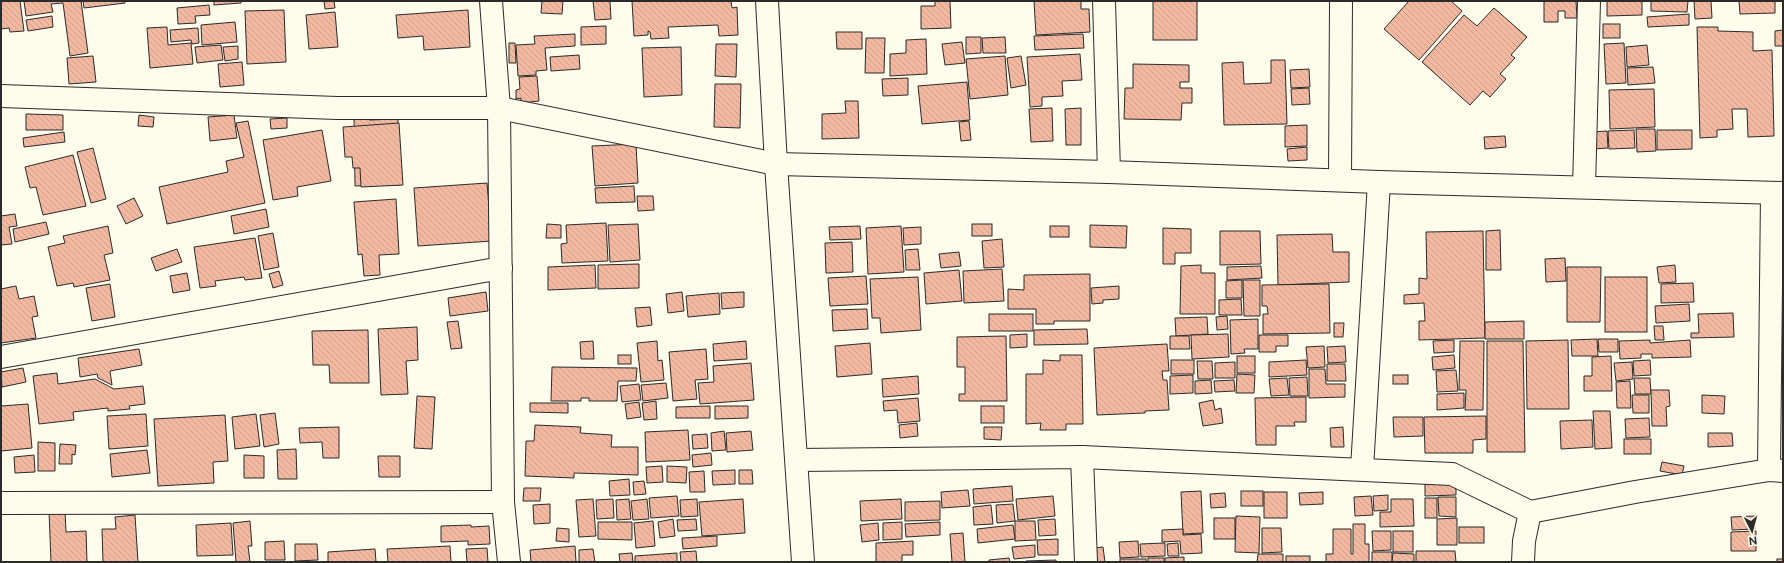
<svg xmlns="http://www.w3.org/2000/svg" width="1784" height="563" font-family="Raleway,sans-serif">
<style>
.building{fill:url(#building-back-hatch);stroke:#2b2b2b}
.lines{fill:none;stroke-linecap:round;stroke-linejoin:round}
.minor-casing{stroke:#2b2b2b;stroke-width:24}
.minor{stroke:#fdfbea;stroke-width:22}
</style>
<defs>
<pattern id="building-back-hatch" width="6" height="6" patternUnits="userSpaceOnUse"><rect width="6" height="6" fill="#f2b8a0"/><path d="M-1 5l2 2M0 0l6 6M5-1l2 2" fill="none" stroke="#d09e8a"/></pattern>
</defs>
<rect width="100%" height="100%" fill="#fdfbea"/>
<g class="building">
<polygon points="1,1 20,1 24,31 10,32 9,28 1,29"/>
<polygon points="24,1 81,1 88,53 70,56 63,3 51,4 53,12 26,16"/>
<polygon points="83,1 125,1 125,3 84,8"/>
<polygon points="214,1 241,1 241,3 214,5"/>
<polygon points="324,1 334,1 335,8 325,9"/>
<polygon points="542,1 563,1 562,14 541,13"/>
<polygon points="593,1 610,1 611,19 595,20"/>
<polygon points="632,1 731,1 732,8 737,7 738,35 719,36 718,25 668,27 669,38 651,39 650,32 648,31 648,35 634,36"/>
<polygon points="935,1 950,1 951,28 921,29 921,6 935,6"/>
<polygon points="1034,1 1081,1 1081,9 1089,9 1090,32 1036,35"/>
<rect x="1153" y="1" width="44" height="39"/>
<polygon points="1409,1 1451,1 1462,11 1419,60 1384,29"/>
<polygon points="1544,1 1576,1 1577,18 1565,18 1565,11 1558,11 1558,22 1544,22"/>
<polygon points="1607,1 1642,1 1642,15 1607,16"/>
<polygon points="1651,1 1688,1 1687,12 1651,11"/>
<polygon points="1694,1 1711,1 1712,18 1695,19"/>
<polygon points="1739,1 1775,1 1775,13 1740,14"/>
<polygon points="209,5 210,15 195,16 196,23 178,24 177,8"/>
<polygon points="1494,8 1527,37 1511,55 1515,58 1500,74 1506,79 1490,97 1483,91 1470,105 1422,62 1464,15 1477,26"/>
<polygon points="284,10 286,62 247,64 245,11"/>
<polygon points="468,10 470,47 424,50 423,36 398,38 396,15"/>
<polygon points="335,12 338,47 309,49 306,15"/>
<polygon points="1689,14 1689,25 1648,27 1647,17"/>
<polygon points="52,16 53,27 28,31 26,20"/>
<polygon points="235,22 237,42 202,45 201,25"/>
<rect x="1603" y="24" width="17" height="14"/>
<polygon points="606,26 606,44 581,45 581,27"/>
<polygon points="167,27 168,45 191,43 193,64 150,68 147,28"/>
<polygon points="1697,27 1718,27 1718,31 1753,32 1753,51 1772,50 1774,136 1748,137 1747,109 1732,109 1733,129 1717,130 1717,137 1700,138"/>
<polygon points="198,28 199,43 192,44 191,40 171,42 170,30"/>
<polygon points="1783,30 1783,46 1775,46 1775,31"/>
<polygon points="836,32 862,32 862,49 837,49"/>
<polygon points="575,34 575,46 545,48 547,70 536,71 536,75 518,76 516,45 535,44 534,36"/>
<polygon points="1083,34 1084,48 1035,50 1034,36"/>
<polygon points="966,37 981,37 981,53 966,54"/>
<polygon points="1005,37 1006,53 983,53 982,38"/>
<polygon points="866,38 885,38 884,73 865,73"/>
<polygon points="926,39 927,74 890,76 890,54 906,53 906,40"/>
<polygon points="962,42 965,63 945,65 942,44"/>
<polygon points="509,43 515,43 516,63 509,63"/>
<polygon points="1624,43 1626,83 1606,84 1604,44"/>
<polygon points="716,44 737,44 736,77 715,76"/>
<polygon points="221,45 223,60 197,63 195,47"/>
<polygon points="1647,45 1649,65 1627,67 1626,47"/>
<polygon points="238,46 238,59 225,61 223,47"/>
<polygon points="681,47 682,95 644,97 642,48"/>
<polygon points="1080,54 1082,80 1062,81 1063,96 1042,97 1042,106 1030,107 1027,57"/>
<polygon points="579,55 580,69 551,71 550,57"/>
<polygon points="93,56 96,82 69,84 67,58"/>
<polygon points="1005,56 1008,95 970,99 966,59"/>
<polygon points="1021,56 1026,85 1011,88 1007,58"/>
<polygon points="1271,60 1285,60 1287,124 1224,125 1222,63 1243,62 1244,84 1271,83"/>
<polygon points="242,62 244,85 220,87 218,64"/>
<polygon points="1133,64 1189,65 1189,82 1180,82 1180,88 1192,88 1192,103 1182,103 1181,120 1124,119 1125,88 1133,88"/>
<polygon points="1653,67 1655,83 1628,85 1627,68"/>
<polygon points="1309,69 1310,87 1291,88 1290,70"/>
<polygon points="537,76 539,101 521,103 521,98 516,99 516,90 520,89 519,77"/>
<polygon points="908,78 908,95 883,96 882,79"/>
<polygon points="967,82 970,120 922,124 918,86"/>
<polygon points="715,84 741,84 740,128 714,127"/>
<polygon points="1309,88 1310,104 1292,105 1291,89"/>
<polygon points="1654,89 1655,127 1610,129 1609,90"/>
<polygon points="845,101 858,101 859,138 822,139 822,114 846,113"/>
<polygon points="1052,108 1053,141 1031,142 1029,109"/>
<polygon points="1081,108 1081,145 1066,145 1065,109"/>
<polygon points="26,114 63,115 63,130 26,130"/>
<polygon points="139,115 154,117 153,127 138,126"/>
<polygon points="234,115 237,138 210,141 208,117"/>
<polygon points="287,118 287,128 271,129 270,119"/>
<polygon points="368,118 369,120 398,119 400,185 355,186 354,119"/>
<polygon points="248,121 265,203 167,224 159,187 228,172 226,161 244,157 236,123"/>
<polygon points="969,121 971,140 961,141 959,122"/>
<polygon points="399,123 403,185 361,187 360,168 353,168 352,157 345,157 343,127"/>
<polygon points="1307,125 1307,146 1285,147 1285,126"/>
<polygon points="1636,129 1655,129 1656,151 1637,152"/>
<polygon points="322,130 331,181 297,187 298,196 273,200 263,140"/>
<polygon points="1634,130 1635,148 1609,149 1608,131"/>
<polygon points="1657,130 1692,130 1692,149 1657,150"/>
<polygon points="1607,131 1608,148 1593,149 1592,132"/>
<polygon points="64,132 65,142 24,147 23,138"/>
<polygon points="1505,136 1506,147 1485,149 1484,137"/>
<polygon points="636,144 638,183 595,186 592,146"/>
<polygon points="1307,147 1307,160 1288,161 1287,149"/>
<polygon points="93,148 106,199 91,203 77,152"/>
<polygon points="73,155 86,206 43,215 36,187 30,188 25,167"/>
<polygon points="487,183 492,241 418,246 414,188"/>
<polygon points="634,186 635,202 596,203 595,188"/>
<polygon points="637,196 653,196 654,210 638,211"/>
<polygon points="134,198 143,216 126,224 117,206"/>
<polygon points="396,199 399,254 379,255 380,275 364,276 362,254 358,255 354,202"/>
<polygon points="266,209 269,227 234,234 231,216"/>
<polygon points="15,214 17,226 9,227 12,244 1,245 1,216"/>
<polygon points="46,222 49,234 15,242 13,229"/>
<polygon points="606,223 608,261 562,263 561,244 567,243 566,225"/>
<polygon points="547,224 561,225 561,238 546,238"/>
<polygon points="638,224 640,260 610,262 608,225"/>
<rect x="972" y="224" width="20" height="12"/>
<polygon points="1090,225 1127,226 1126,248 1090,247"/>
<polygon points="108,226 113,253 104,255 110,280 74,287 73,283 57,286 48,247 65,243 63,236"/>
<polygon points="860,226 861,239 830,240 829,227"/>
<polygon points="901,226 904,272 868,274 866,228"/>
<rect x="1050" y="226" width="19" height="11"/>
<polygon points="921,227 921,244 904,245 903,228"/>
<polygon points="1163,228 1191,229 1191,253 1175,253 1175,264 1163,264"/>
<polygon points="1500,230 1501,270 1486,270 1486,231"/>
<polygon points="1220,231 1260,231 1261,264 1220,265"/>
<polygon points="1483,231 1485,338 1419,340 1419,321 1425,321 1424,303 1404,304 1404,295 1419,294 1419,278 1427,279 1426,232"/>
<polygon points="273,233 279,267 264,270 258,236"/>
<polygon points="1332,234 1333,252 1349,252 1349,282 1278,285 1277,235"/>
<polygon points="255,238 262,278 245,280 244,277 215,281 216,286 200,288 194,247"/>
<polygon points="1002,239 1004,267 984,268 982,241"/>
<polygon points="852,242 853,272 826,273 825,243"/>
<polygon points="177,249 182,262 156,271 151,258"/>
<polygon points="918,249 920,270 906,270 905,250"/>
<polygon points="959,252 961,266 941,268 939,254"/>
<polygon points="1565,258 1566,281 1546,282 1545,259"/>
<polygon points="639,264 639,288 598,289 598,265"/>
<polygon points="595,265 596,288 548,290 548,267"/>
<polygon points="1201,265 1201,273 1215,273 1215,314 1180,314 1181,266"/>
<polygon points="1675,265 1676,282 1659,283 1657,267"/>
<polygon points="1261,266 1262,278 1227,280 1227,267"/>
<polygon points="1567,267 1601,267 1600,322 1567,322"/>
<polygon points="1002,269 1004,301 964,303 963,271"/>
<polygon points="959,270 962,301 926,304 924,273"/>
<polygon points="279,271 283,285 273,288 269,274"/>
<polygon points="187,273 190,290 173,293 170,276"/>
<polygon points="1090,274 1090,321 1054,321 1054,324 1036,324 1036,309 1008,309 1008,289 1024,290 1024,275"/>
<polygon points="866,276 868,304 830,306 828,278"/>
<polygon points="918,277 921,330 881,333 880,318 872,318 870,279"/>
<rect x="1605" y="277" width="42" height="55"/>
<polygon points="1242,280 1242,298 1226,298 1226,281"/>
<polygon points="1243,280 1260,280 1260,316 1244,316"/>
<polygon points="1693,283 1694,302 1661,303 1661,284"/>
<polygon points="110,284 115,317 92,321 86,288"/>
<polygon points="1329,284 1330,333 1263,334 1263,314 1268,314 1267,306 1262,306 1262,285"/>
<polygon points="16,286 19,299 34,296 38,316 32,317 36,338 1,343 1,289"/>
<polygon points="1119,286 1119,299 1103,300 1103,303 1092,304 1091,288"/>
<polygon points="486,292 488,311 450,316 448,298"/>
<polygon points="682,292 684,311 668,313 666,294"/>
<polygon points="744,292 744,307 722,309 721,293"/>
<polygon points="719,293 720,314 688,317 686,296"/>
<polygon points="1241,299 1242,315 1219,315 1219,300"/>
<polygon points="1689,304 1690,321 1656,323 1655,306"/>
<polygon points="650,307 652,325 637,327 635,308"/>
<polygon points="867,309 868,329 833,331 832,310"/>
<polygon points="1733,313 1734,337 1691,338 1691,333 1699,333 1698,314"/>
<rect x="989" y="314" width="44" height="17"/>
<polygon points="1227,316 1228,329 1217,330 1216,317"/>
<polygon points="1207,317 1208,334 1176,336 1175,318"/>
<polygon points="1258,319 1258,349 1244,349 1245,353 1231,354 1230,320"/>
<polygon points="458,321 462,348 451,349 447,322"/>
<polygon points="1524,321 1524,339 1485,339 1485,322"/>
<polygon points="1334,323 1344,323 1343,337 1334,337"/>
<polygon points="1654,326 1663,326 1664,340 1655,340"/>
<polygon points="417,327 418,360 406,361 408,394 381,395 378,329"/>
<polygon points="1087,329 1088,344 1034,345 1034,330"/>
<polygon points="368,330 369,383 330,383 329,365 313,365 312,331"/>
<polygon points="1027,334 1027,347 1010,348 1010,335"/>
<polygon points="1228,334 1229,357 1192,359 1191,335"/>
<polygon points="1259,335 1288,335 1288,346 1276,346 1276,352 1259,352"/>
<polygon points="1006,336 1007,401 959,401 959,394 965,394 965,367 957,367 957,337"/>
<polygon points="1170,336 1189,336 1190,349 1170,349"/>
<polygon points="1597,339 1598,356 1572,356 1571,340"/>
<polygon points="1598,339 1618,339 1618,352 1599,352"/>
<polygon points="1454,340 1454,352 1434,353 1433,341"/>
<polygon points="1568,340 1569,409 1527,409 1526,341"/>
<polygon points="1650,340 1650,343 1690,340 1691,357 1652,358 1652,354 1641,354 1641,358 1620,359 1619,341"/>
<polygon points="593,341 594,359 581,359 580,342"/>
<polygon points="657,341 658,361 662,360 664,380 641,382 637,343"/>
<polygon points="746,341 747,359 714,361 713,344"/>
<polygon points="1460,341 1484,341 1483,410 1465,410 1466,390 1459,390"/>
<polygon points="1487,341 1523,341 1525,452 1487,452"/>
<polygon points="870,343 872,374 837,377 835,346"/>
<polygon points="1167,344 1169,371 1162,371 1163,380 1167,380 1169,410 1145,411 1145,413 1097,415 1094,348"/>
<polygon points="1324,346 1325,367 1308,368 1306,347"/>
<polygon points="1345,346 1346,362 1328,363 1327,347"/>
<polygon points="139,349 142,365 110,371 112,385 98,378 97,374 80,377 78,358"/>
<polygon points="706,349 708,379 695,380 697,399 673,401 669,352"/>
<rect x="618" y="355" width="13" height="9"/>
<polygon points="1060,355 1082,355 1083,424 1066,424 1066,430 1040,430 1041,423 1026,424 1026,374 1043,374 1043,360 1060,361"/>
<polygon points="1454,355 1455,368 1433,370 1432,357"/>
<rect x="1237" y="356" width="18" height="17"/>
<polygon points="1611,356 1612,391 1584,391 1584,376 1592,376 1592,357"/>
<rect x="1171" y="360" width="23" height="14"/>
<polygon points="1306,360 1307,375 1269,377 1269,362"/>
<polygon points="1650,360 1651,375 1634,376 1633,361"/>
<polygon points="1197,361 1212,361 1213,379 1198,379"/>
<polygon points="1235,362 1235,378 1215,378 1215,363"/>
<polygon points="1632,362 1633,379 1616,381 1614,363"/>
<polygon points="751,363 754,400 700,404 698,383 714,382 713,366"/>
<polygon points="1327,364 1345,364 1346,381 1327,381"/>
<polygon points="552,367 637,368 636,381 618,381 617,401 589,401 589,398 581,398 581,401 551,401"/>
<polygon points="23,368 26,382 2,387 1,372"/>
<polygon points="1309,369 1325,369 1326,384 1345,384 1345,397 1309,398"/>
<polygon points="1456,370 1458,391 1437,392 1436,371"/>
<polygon points="57,373 58,384 95,379 114,389 143,386 145,404 129,406 130,409 108,411 108,408 73,412 74,420 39,424 33,376"/>
<polygon points="1237,374 1255,375 1254,393 1236,393"/>
<polygon points="1193,375 1193,393 1170,394 1170,376"/>
<rect x="1393" y="375" width="15" height="9"/>
<polygon points="918,376 919,394 883,397 882,379"/>
<polygon points="1307,377 1308,396 1290,396 1289,378"/>
<polygon points="1287,378 1289,395 1271,396 1269,379"/>
<polygon points="1634,378 1650,378 1651,394 1635,394"/>
<polygon points="1211,380 1212,393 1195,394 1195,381"/>
<polygon points="1234,380 1235,391 1215,392 1214,381"/>
<polygon points="1630,381 1631,408 1617,408 1616,382"/>
<polygon points="666,383 668,398 643,401 641,385"/>
<polygon points="639,384 641,400 622,402 620,386"/>
<polygon points="1651,390 1669,390 1670,406 1666,407 1667,426 1652,426"/>
<polygon points="1464,393 1464,408 1437,410 1437,394"/>
<polygon points="1632,395 1649,395 1649,413 1633,413"/>
<polygon points="1702,395 1725,396 1724,414 1702,413"/>
<polygon points="417,396 435,397 432,449 414,448"/>
<polygon points="1306,397 1306,422 1294,422 1295,426 1276,426 1276,445 1256,445 1255,398"/>
<polygon points="918,398 920,421 898,423 897,410 884,411 883,401"/>
<polygon points="1213,400 1215,410 1221,408 1223,423 1203,426 1199,403"/>
<polygon points="656,401 657,419 644,420 642,403"/>
<polygon points="639,402 641,417 627,419 625,404"/>
<polygon points="530,403 568,403 568,413 530,412"/>
<polygon points="28,404 32,448 1,451 1,406"/>
<polygon points="710,406 710,418 676,418 676,407"/>
<polygon points="715,406 748,406 748,418 715,419"/>
<rect x="981" y="406" width="23" height="17"/>
<polygon points="1593,411 1610,411 1612,448 1595,449"/>
<polygon points="275,413 279,444 264,447 260,415"/>
<polygon points="146,414 148,446 109,449 107,416"/>
<polygon points="256,414 260,446 235,449 232,417"/>
<polygon points="225,415 228,461 213,462 214,483 158,486 154,419"/>
<polygon points="1486,416 1486,439 1473,440 1473,453 1425,453 1424,417"/>
<polygon points="1393,417 1423,417 1423,436 1394,437"/>
<polygon points="1649,418 1650,437 1626,438 1625,419"/>
<polygon points="1592,420 1593,447 1561,449 1560,421"/>
<polygon points="917,423 918,436 900,438 899,425"/>
<polygon points="535,425 581,427 580,433 612,435 611,447 638,447 638,475 574,473 574,478 525,476 526,441 534,441"/>
<polygon points="339,427 339,458 323,458 322,442 300,443 299,428"/>
<polygon points="984,427 1002,427 1001,440 984,439"/>
<polygon points="1343,427 1344,447 1331,447 1330,428"/>
<polygon points="688,430 690,460 646,462 645,432"/>
<polygon points="724,431 726,450 712,451 711,433"/>
<polygon points="751,431 753,450 727,452 726,433"/>
<polygon points="1708,433 1732,433 1733,446 1708,447"/>
<polygon points="707,434 708,448 693,449 692,435"/>
<rect x="1624" y="439" width="27" height="15"/>
<polygon points="38,442 55,443 55,471 38,471"/>
<polygon points="60,444 76,445 75,455 72,454 72,464 59,464"/>
<polygon points="296,449 297,479 278,479 277,450"/>
<polygon points="147,450 150,473 112,477 110,454"/>
<polygon points="711,453 712,465 693,467 692,455"/>
<polygon points="34,455 35,472 15,473 14,457"/>
<polygon points="244,455 264,456 264,478 244,478"/>
<polygon points="378,456 400,456 400,477 379,477"/>
<polygon points="1662,462 1684,466 1682,475 1660,471"/>
<polygon points="662,466 663,482 647,483 646,467"/>
<polygon points="667,466 687,467 686,483 667,482"/>
<polygon points="735,470 735,484 713,485 712,471"/>
<polygon points="739,470 752,470 753,484 739,484"/>
<polygon points="704,471 705,492 690,492 689,472"/>
<polygon points="629,479 630,495 610,496 609,481"/>
<polygon points="1456,480 1456,495 1425,496 1425,481"/>
<polygon points="644,481 646,494 634,495 633,482"/>
<polygon points="1012,486 1013,501 974,504 973,489"/>
<polygon points="524,488 541,488 540,501 523,501"/>
<polygon points="968,490 970,506 942,508 941,492"/>
<polygon points="1201,491 1203,533 1183,534 1181,492"/>
<rect x="1241" y="491" width="22" height="15"/>
<rect x="1264" y="492" width="23" height="26"/>
<polygon points="1323,492 1323,504 1300,505 1299,493"/>
<polygon points="1225,493 1226,507 1211,508 1210,494"/>
<polygon points="1388,495 1388,510 1374,511 1373,496"/>
<polygon points="677,496 679,516 651,518 649,498"/>
<polygon points="1053,496 1055,516 1018,520 1016,499"/>
<polygon points="1371,496 1373,515 1355,516 1354,497"/>
<polygon points="1438,497 1456,497 1456,517 1439,516"/>
<rect x="1425" y="498" width="12" height="20"/>
<polygon points="593,499 596,536 579,537 576,500"/>
<polygon points="613,499 614,518 597,519 596,500"/>
<polygon points="629,499 631,519 617,520 616,500"/>
<polygon points="647,499 649,519 633,520 631,501"/>
<polygon points="697,499 698,516 681,517 680,500"/>
<polygon points="743,499 745,533 702,536 699,502"/>
<polygon points="901,499 902,519 861,521 860,501"/>
<polygon points="1391,499 1413,499 1414,526 1380,527 1380,512 1391,512"/>
<polygon points="940,501 940,520 905,521 905,502"/>
<polygon points="550,504 550,523 534,524 533,505"/>
<polygon points="1013,504 1015,521 997,523 996,505"/>
<polygon points="991,505 993,524 974,525 973,507"/>
<polygon points="65,510 66,532 86,531 87,562 51,562 49,511"/>
<polygon points="135,515 138,562 103,562 102,529 116,529 115,517"/>
<polygon points="1236,516 1260,517 1259,553 1235,552"/>
<polygon points="1755,516 1755,529 1732,530 1731,517"/>
<rect x="1214" y="518" width="21" height="21"/>
<polygon points="1457,518 1457,545 1437,545 1437,519"/>
<polygon points="673,519 675,536 660,538 658,522"/>
<polygon points="696,519 697,530 678,531 677,520"/>
<polygon points="1055,519 1056,535 1039,536 1038,520"/>
<polygon points="250,521 252,546 248,546 250,562 236,562 233,523"/>
<polygon points="653,521 655,546 636,548 634,523"/>
<polygon points="1015,521 1035,521 1036,540 1015,541"/>
<polygon points="598,522 632,522 632,540 598,539"/>
<polygon points="902,522 902,539 883,540 883,523"/>
<polygon points="940,522 940,535 906,537 905,524"/>
<polygon points="231,523 233,555 197,556 196,525"/>
<polygon points="878,523 879,540 862,542 860,525"/>
<polygon points="1353,524 1365,524 1365,544 1369,544 1369,562 1326,562 1326,554 1333,554 1333,529 1351,529 1351,554 1353,554"/>
<polygon points="471,525 471,527 489,526 490,544 468,545 468,541 441,542 441,526"/>
<polygon points="1013,525 1015,539 978,543 977,529"/>
<rect x="1459" y="527" width="25" height="16"/>
<polygon points="557,528 569,529 569,542 556,541"/>
<polygon points="1262,528 1281,528 1282,552 1262,553"/>
<polygon points="1183,529 1183,535 1201,534 1202,553 1181,554 1180,541 1162,542 1162,530"/>
<polygon points="1372,531 1391,531 1391,550 1373,551"/>
<rect x="1393" y="531" width="20" height="21"/>
<polygon points="1756,531 1756,551 1731,551 1731,532"/>
<polygon points="963,533 965,562 952,562 950,534"/>
<polygon points="717,536 717,546 683,549 682,538"/>
<polygon points="1058,539 1058,555 1038,555 1037,540"/>
<polygon points="284,541 285,560 265,560 265,542"/>
<polygon points="913,541 913,555 902,555 902,562 876,562 876,543"/>
<polygon points="1138,541 1139,557 1120,558 1119,542"/>
<polygon points="1165,543 1165,556 1141,557 1140,544"/>
<polygon points="1178,543 1179,556 1168,556 1167,544"/>
<polygon points="295,544 317,544 318,560 295,561"/>
<polygon points="1035,545 1035,557 1014,559 1012,547"/>
<polygon points="450,546 451,562 388,562 387,549"/>
<polygon points="575,546 576,562 531,562 530,550"/>
<polygon points="1103,547 1105,562 1096,562 1094,548"/>
<polygon points="487,548 488,562 467,562 466,549"/>
<polygon points="375,549 376,562 328,562 328,552"/>
<polygon points="593,549 595,562 579,562 579,550"/>
<polygon points="696,551 697,562 681,562 680,552"/>
<polygon points="1416,551 1455,551 1456,562 1416,562"/>
<rect x="1372" y="552" width="20" height="10"/>
<polygon points="632,553 633,562 620,562 619,554"/>
<polygon points="677,553 677,562 635,562 635,556"/>
<polygon points="1393,553 1414,554 1414,562 1392,562"/>
<polygon points="1258,554 1283,554 1283,562 1257,562"/>
<rect x="1286" y="556" width="24" height="6"/>
<polygon points="1184,557 1184,562 1165,562 1165,558"/>
<polygon points="1009,558 1010,562 989,562 989,560"/>
<rect x="1148" y="558" width="16" height="4"/>
<rect x="1120" y="559" width="26" height="3"/>
<rect x="1777" y="559" width="6" height="3"/>
<polygon points="1056,560 1056,562 1026,562 1026,561"/>
</g>
<g class="lines">
<g class="minor-casing">
<g id="minor">
<polyline points="491,1 499,108 503,502 509,562"/>
<polyline points="767,1 776,164 803,562"/>
<polyline points="1104,1 1109,172"/>
<polyline points="1,96 337,108 499,108 776,164 1109,172 1379,182 1783,193"/>
<polyline points="1340,179 1341,1"/>
<polyline points="1584,187 1589,1"/>
<polyline points="1,357 501,268"/>
<polyline points="1082,457 1086,562"/>
<polyline points="797,460 1082,457 1452,474 1530,512 1635,492 1769,470 1783,471"/>
<polyline points="1362,469 1379,182"/>
<polyline points="1769,470 1772,193"/>
<polyline points="1,503 503,502"/>
<polyline points="1523,562 1524,541 1530,512"/>
</g>
</g>
<use href="#minor" class="minor"/>
</g>
<rect width="1784" height="563" fill="none" stroke="#2b2b2b" stroke-width="4"/>
<g transform="translate(1752 531) rotate(174)" stroke="#fdfbea" stroke-width="3" paint-order="stroke">
<path d="M0-3L7 15L0 10L-7 15Z" fill="#2b2b2b"/>
<text y="-6" font-size="11" font-weight="bold" text-anchor="middle" fill="#2b2b2b">N</text>
</g>
</svg>
